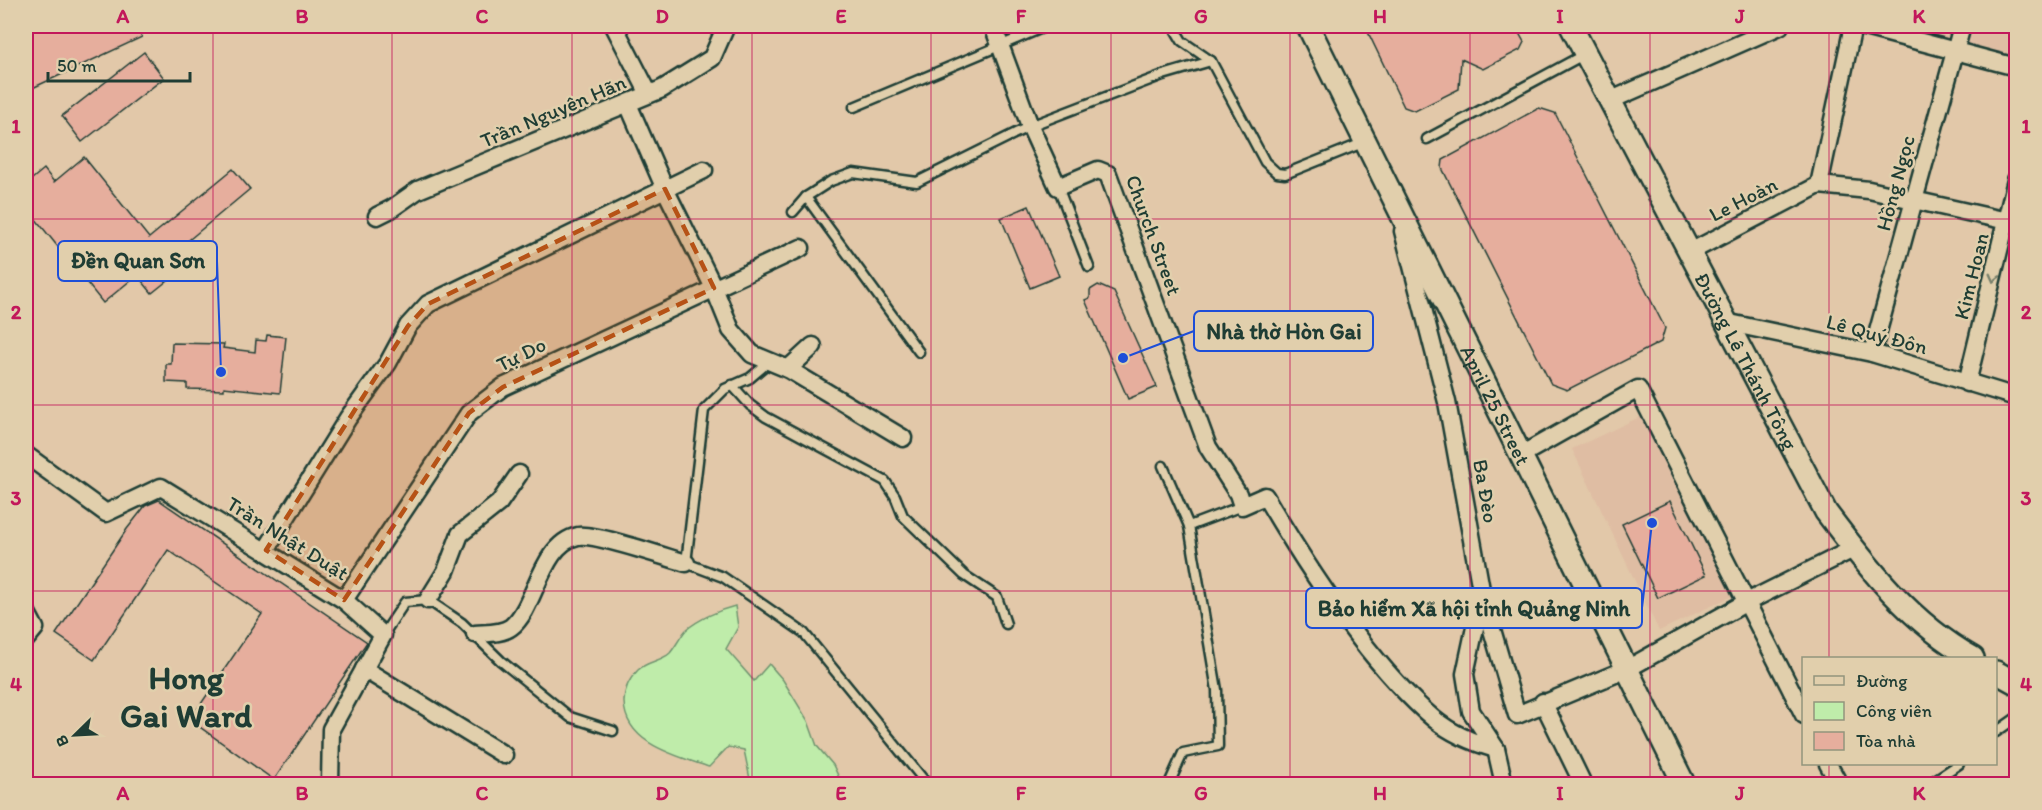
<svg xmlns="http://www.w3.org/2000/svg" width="2042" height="810" font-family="Itim,sans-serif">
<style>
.built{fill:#dfbda3}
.green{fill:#bfecaa;stroke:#6f946f;stroke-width:1.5}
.building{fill:#e6ae9d;stroke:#1f3d34;stroke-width:1.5}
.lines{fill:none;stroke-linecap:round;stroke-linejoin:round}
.service-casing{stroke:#1f3d34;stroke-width:13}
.minor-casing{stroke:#1f3d34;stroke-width:21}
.tertiary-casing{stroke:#1f3d34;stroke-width:26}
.service{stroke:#e1cfac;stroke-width:8}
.minor{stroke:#e1cfac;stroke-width:16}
.tertiary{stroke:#e1cfac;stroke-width:21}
.oneway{stroke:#767f6a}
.marked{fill:#b65216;fill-opacity:0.2;stroke:#b65216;stroke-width:4.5;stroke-dasharray:12 8;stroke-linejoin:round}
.grid{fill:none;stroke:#c2185b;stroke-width:1.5;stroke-opacity:0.55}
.labels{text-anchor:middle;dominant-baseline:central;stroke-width:5;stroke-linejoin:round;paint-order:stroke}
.street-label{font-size:21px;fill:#1f3d34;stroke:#e1cfac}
.town-label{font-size:33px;font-weight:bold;fill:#1f3d34;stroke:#e1cfac}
.leader{fill:none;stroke:#1d4ed8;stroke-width:2}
.callout-dot{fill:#1d4ed8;stroke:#e1cfac;stroke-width:2}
.callout{fill:#e1cfac;stroke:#1d4ed8;stroke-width:2}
.callout-label{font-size:22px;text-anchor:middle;font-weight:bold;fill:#1f3d34}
.neatline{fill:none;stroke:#c2185b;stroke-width:2}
.grid-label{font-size:20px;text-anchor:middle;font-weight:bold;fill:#c2185b}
</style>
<rect width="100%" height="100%" fill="#e2c8a9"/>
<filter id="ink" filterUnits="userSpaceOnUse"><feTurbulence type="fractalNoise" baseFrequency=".0167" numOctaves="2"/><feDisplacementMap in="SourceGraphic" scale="12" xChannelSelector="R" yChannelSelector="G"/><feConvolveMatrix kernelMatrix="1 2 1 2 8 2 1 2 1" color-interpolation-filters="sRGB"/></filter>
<g filter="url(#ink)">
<g class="built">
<polygon points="1893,26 2016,26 2016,58"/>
<polygon points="1646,414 1732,596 1659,631 1572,449"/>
</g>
<path class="green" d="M735,606L738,627L726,649L754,681L769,664L783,680L808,721L817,746L833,765L842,784H751L744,750L728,747L709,767C677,756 625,744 624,702C624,690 629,679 638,670C647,661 662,661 670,653C676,646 680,637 686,630C699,619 719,610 735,606Z"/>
<g class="building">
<polygon points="26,26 136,26 142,37 26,91"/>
<polygon points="1365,26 1515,26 1524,42 1520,50 1483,69 1461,59 1459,89 1415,111 1404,107"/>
<polygon points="144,52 164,78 82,142 62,116"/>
<polygon points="1539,108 1555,113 1665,328 1661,342 1567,390 1551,384 1442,168 1443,160"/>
<polygon points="84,157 149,238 233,169 250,189 166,259 177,273 152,293 137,275 103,303 26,207 26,184 44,169 54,182"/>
<polygon points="1029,206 1059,276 1030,288 1001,218"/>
<polygon points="1098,285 1114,292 1157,387 1128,399 1085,300 1090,298 1090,290"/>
<polygon points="267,335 286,337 280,393 224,387 224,390 187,389 187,383 166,382 166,364 171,364 172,343 224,344 223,348 255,352 256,340 266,341"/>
<polygon points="159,500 367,642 274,780 190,720 262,614 168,550 94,660 56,634 127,529 145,506"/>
<polygon points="1670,501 1706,575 1658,598 1622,524"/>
</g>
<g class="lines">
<g class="service-casing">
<g id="service">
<polyline points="1173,26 1182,41 1211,61 1265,162 1277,173 1285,174 1365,142"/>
<polyline points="854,107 1047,26"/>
<polyline points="1427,139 1585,54"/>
<polyline points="1058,187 1089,267"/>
<polyline points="806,197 919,352"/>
<polyline points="793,212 806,197 831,181 853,173 917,182 1030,126 1163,75 1211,61"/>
<polyline points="765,360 763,367 750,378 725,389 704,410 686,563 723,577 804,633 927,784"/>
<polyline points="732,385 750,405 766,417 885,481 895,496 903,516 964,575 997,597 1006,624"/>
<polyline points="1163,466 1189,526 1217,690 1218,746 1183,753 1169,784"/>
<polyline points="1189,526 1242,506"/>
<polyline points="383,635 405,602 428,600 462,623 501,661 570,717 613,731"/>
<polyline points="1996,732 2016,718"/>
<polyline points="1929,784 1959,764"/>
</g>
</g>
<g class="minor-casing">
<g id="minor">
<polyline points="614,26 649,94"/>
<path d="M993,26L1030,126L1058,187L1098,170L1108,174L1208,447L1238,494L1242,506L1265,496C1308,569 1369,664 1434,719C1451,733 1474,743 1496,749"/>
<polyline points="1861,26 2016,67"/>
<polyline points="1609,101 1780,26"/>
<polyline points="628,104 665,189 714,288 731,330 752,354 788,369 903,438"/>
<polyline points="1819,185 1869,190 2016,223"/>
<polyline points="1819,185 1853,26"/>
<polyline points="377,216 391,209 418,190 662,89 712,58 726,26"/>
<polyline points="1403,231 1447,402 1482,595 1465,674 1471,711 1496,749 1504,784"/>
<polyline points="1688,253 1819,185"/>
<polyline points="1725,322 1872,353 2016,397"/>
<polyline points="1872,353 1962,26"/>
<polyline points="788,369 813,346"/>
<polyline points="1967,383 2016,180"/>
<polyline points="26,455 106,513 161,487 344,600 383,635 331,729 330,784"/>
<polyline points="1521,455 1638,389 1804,715"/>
<polyline points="266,550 348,418 388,363 408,326 428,304 704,170"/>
<polyline points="1483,599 1517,715 1627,669 1745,603 1853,549"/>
<polyline points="344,600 469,413 503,387 801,248"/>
<polyline points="428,600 446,571 460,534 499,503 519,474"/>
<polyline points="26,611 35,628 26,639"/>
<path d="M475,634C486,633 502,634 511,627C536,608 540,544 578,536C595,533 665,557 686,563"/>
<polyline points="364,669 504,755"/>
<polyline points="1543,702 1583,784"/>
<polyline points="1828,764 1839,784"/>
</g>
</g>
<g class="tertiary-casing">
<g id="tertiary">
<path id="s1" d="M1308,26L1684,784"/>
<path id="s2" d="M1571,26L1826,512C1868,568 1911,623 1973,658"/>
<polyline points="1996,672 2016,683"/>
</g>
</g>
<use href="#service" class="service"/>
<use href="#minor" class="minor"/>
<use href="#tertiary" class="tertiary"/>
</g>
<defs><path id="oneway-chevron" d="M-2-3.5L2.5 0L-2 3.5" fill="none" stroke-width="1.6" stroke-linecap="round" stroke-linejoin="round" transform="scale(1.5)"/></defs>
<use class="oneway" href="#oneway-chevron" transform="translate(1994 278) rotate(104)"/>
</g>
<path class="marked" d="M665,189L714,288L503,387L469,413L344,600L266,550L408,326L428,304Z"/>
<path class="grid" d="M213,26V784M392,26V784M572,26V784M752,26V784M931,26V784M1111,26V784M1290,26V784M1470,26V784M1650,26V784M1829,26V658M26,219H2016M26,405H2016M26,591H2016M1829,764V784"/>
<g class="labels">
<g class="street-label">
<text transform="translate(553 111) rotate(-23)">Trần Nguyên Hãn</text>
<text transform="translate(1895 183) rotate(-75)">Hồng Ngọc</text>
<text transform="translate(1743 199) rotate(-27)">Le Hoàn</text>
<text transform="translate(1154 235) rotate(70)">Church Street</text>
<text transform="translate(1971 276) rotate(-76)">Kim Hoan</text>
<text transform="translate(1877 334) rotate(15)">Lê Quý Đôn</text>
<text transform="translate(521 354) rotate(-26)">Tự Do</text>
<text stroke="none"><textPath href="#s2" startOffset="378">Đường Lê Thánh Tông</textPath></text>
<text stroke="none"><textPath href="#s1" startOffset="423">April 25 Street</textPath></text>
<text transform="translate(1486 491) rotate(80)">Ba Đèo</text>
<text transform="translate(288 538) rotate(32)">Trần Nhật Duật</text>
</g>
<g class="town-label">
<text x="186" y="677">Hong<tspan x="186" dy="38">Gai Ward</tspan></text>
</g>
</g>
<path class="leader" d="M221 372L217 261M1123 358L1194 331M1652 523L1642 608"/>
<g class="callout-dot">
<circle cx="221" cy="372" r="6"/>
<circle cx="1123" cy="358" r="6"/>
<circle cx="1652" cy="523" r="6"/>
</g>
<g class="callout">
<rect x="58" y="241" width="159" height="40" rx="6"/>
<rect x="1194" y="311" width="179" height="40" rx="6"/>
<rect x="1306" y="588" width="336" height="40" rx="6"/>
</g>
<g class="callout-label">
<text x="138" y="268">Đền Quan Sơn</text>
<text x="1284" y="339">Nhà thờ Hòn Gai</text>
<text x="1474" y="616">Bảo hiểm Xã hội tỉnh Quảng Ninh</text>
</g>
<rect width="2042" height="810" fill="none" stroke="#e1cfac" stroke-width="66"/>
<rect x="1802" y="657" width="195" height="108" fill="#e1cfac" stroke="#93957c" stroke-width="1.5"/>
<rect x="1814" y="676" width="30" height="9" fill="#e1cfac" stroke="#93957c" stroke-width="1.5"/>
<text x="1856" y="687" font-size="18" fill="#1f3d34">Đường</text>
<rect x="1814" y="702" width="30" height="18" fill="#bfecaa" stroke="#93957c" stroke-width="1.5"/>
<text x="1856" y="717" font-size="18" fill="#1f3d34">Công viên</text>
<rect x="1814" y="732" width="30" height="18" fill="#e6ae9d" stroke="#93957c" stroke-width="1.5"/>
<text x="1856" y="747" font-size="18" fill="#1f3d34">Tòa nhà</text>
<g transform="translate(75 735) rotate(246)" stroke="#e1cfac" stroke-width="4.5" paint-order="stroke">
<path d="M0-4.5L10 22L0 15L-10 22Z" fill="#1f3d34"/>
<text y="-9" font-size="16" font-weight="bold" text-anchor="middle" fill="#1f3d34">B</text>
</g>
<path d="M48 72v9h142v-9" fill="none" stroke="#1f3d34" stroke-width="3"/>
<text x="57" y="72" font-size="18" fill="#1f3d34" stroke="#e1cfac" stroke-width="4.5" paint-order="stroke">50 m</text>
<rect x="33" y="33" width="1976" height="744" class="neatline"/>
<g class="grid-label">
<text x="123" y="23">A</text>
<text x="302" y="23">B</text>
<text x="482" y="23">C</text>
<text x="662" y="23">D</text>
<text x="841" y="23">E</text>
<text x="1021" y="23">F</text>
<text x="1201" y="23">G</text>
<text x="1380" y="23">H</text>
<text x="1560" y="23">I</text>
<text x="1740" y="23">J</text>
<text x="1919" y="23">K</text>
<text x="16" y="133">1</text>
<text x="2026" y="133">1</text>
<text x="16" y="319">2</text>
<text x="2026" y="319">2</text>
<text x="16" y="505">3</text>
<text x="2026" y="505">3</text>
<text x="16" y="691">4</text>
<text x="2026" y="691">4</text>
<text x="123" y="800">A</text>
<text x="302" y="800">B</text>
<text x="482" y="800">C</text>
<text x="662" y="800">D</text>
<text x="841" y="800">E</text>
<text x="1021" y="800">F</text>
<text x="1201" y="800">G</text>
<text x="1380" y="800">H</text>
<text x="1560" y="800">I</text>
<text x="1740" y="800">J</text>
<text x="1919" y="800">K</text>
</g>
</svg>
